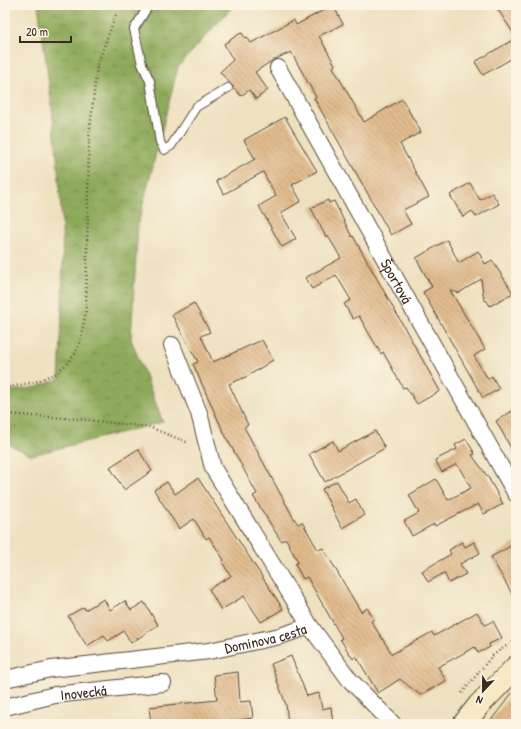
<svg xmlns="http://www.w3.org/2000/svg" width="521" height="729" font-family="'Patrick Hand',sans-serif">
<style>
.forest{fill:url(#forest-crowns);stroke:#656a3d}
.building{fill:url(#building-back-hatch)}
.lines{fill:none;stroke-linecap:round;stroke-linejoin:round}
.lane-casing{stroke:#564536;stroke-width:10}
.street-casing{stroke:#564536;stroke-width:18}
.secondary-casing{stroke:#564536;stroke-width:24}
.path{stroke:#564536;stroke-width:2.5;stroke-dasharray:1 3;stroke-linecap:butt}
.lane{stroke:#fff;stroke-width:8}
.street{stroke:#fff;stroke-width:16}
.secondary{stroke:#f6e9c3;stroke-width:22}
.labels{text-anchor:middle;dominant-baseline:central;stroke-width:3;stroke-linejoin:round;paint-order:stroke}
.street-label{font-size:15px;fill:#3b2a1e;stroke:#fcf5e5}
</style>
<defs>
<pattern id="forest-crowns" width="20" height="18" patternUnits="userSpaceOnUse"><rect width="20" height="18" fill="#8faa5c"/><path d="M2 6a3 3 0 1 1 6 0M12 15a3 3 0 1 1 6 0" fill="none" stroke="#768b4b"/></pattern>
<pattern id="building-back-hatch" width="6" height="6" patternUnits="userSpaceOnUse"><rect width="6" height="6" fill="#e1bc8e"/><path d="M-1 5l2 2M0 0l6 6M5-1l2 2" fill="none" stroke="#b89973"/></pattern>
</defs>
<rect width="100%" height="100%" fill="#fcf5e5"/>
<filter id="ink" filterUnits="userSpaceOnUse"><feTurbulence type="fractalNoise" baseFrequency=".025" numOctaves="2"/><feDisplacementMap in="SourceGraphic" scale="8" xChannelSelector="R" yChannelSelector="G"/><feConvolveMatrix kernelMatrix="1 2 1 2 8 2 1 2 1" color-interpolation-filters="sRGB"/></filter>
<filter id="wash" filterUnits="userSpaceOnUse"><feTurbulence type="fractalNoise" baseFrequency=".012" numOctaves="4" result="noise"/><feDisplacementMap in="SourceGraphic" scale="16" xChannelSelector="R" yChannelSelector="G"/><feGaussianBlur stdDeviation="0.9" result="paint"/><feColorMatrix in="noise" values="0 0 0 0 0 0 0 0 0 0 0 0 0 0 0 0 0 1.4 0 .05"/><feComposite in="paint" operator="in"/></filter>
<g filter="url(#wash)">
<rect width="100%" height="100%" fill="#eee1c0"/>
<path class="forest" d="M38,5H240L232,7L178,67L138,224L131,339L163,422L32,455L5,443V392L37,387L59,379C62,317 65,255 60,194C56,131 47,68 38,5Z"/>
<g id="blocks">
<g class="building">
<polygon points="333,5 343,24 319,36 335,65 333,67 364,122 402,99 421,132 400,144 429,197 403,210 411,224 391,235 314,98 316,97 291,52 273,60 255,72 268,90 256,99 249,90 241,96 220,72 233,60 224,44 239,34 242,33 245,38 247,37 251,43 294,20 296,25"/>
<polygon points="495,5 516,5 516,37"/>
<polygon points="516,38 516,56 483,75 475,62"/>
<polygon points="285,117 317,171 292,185 301,201 281,213 296,239 282,247 259,206 276,196 263,172 224,194 216,181 255,159 244,140"/>
<polygon points="470,183 480,200 492,193 499,204 476,217 472,211 463,217 450,195"/>
<polygon points="328,200 329,203 334,201 352,237 353,236 440,391 417,404 406,387 403,388 383,352 381,354 359,316 353,319 344,304 351,300 336,275 312,289 305,278 341,258 328,236 326,237 311,208"/>
<polygon points="447,240 459,263 478,251 485,264 492,260 513,293 490,306 487,301 484,300 481,279 459,293 450,290 485,349 474,356 488,379 492,376 499,389 483,398 423,292 432,287 416,258"/>
<polygon points="194,303 210,332 201,336 213,362 262,340 273,360 248,376 229,384 248,425 244,427 293,517 298,524 302,522 318,550 323,548 361,612 367,608 374,619 371,621 392,654 432,632 434,636 477,612 485,625 493,621 502,638 489,644 490,647 478,653 475,647 438,667 446,681 420,695 400,679 378,693 356,656 353,659 340,639 342,638 307,577 303,579 295,564 298,562 286,539 281,541 253,496 257,494 224,433 193,364 198,362 172,315"/>
<polygon points="512,411 516,418 516,457 496,421"/>
<polygon points="375,431 385,448 325,482 309,454 333,441 338,451"/>
<polygon points="466,439 475,454 472,455 488,477 503,504 484,514 478,504 435,526 434,524 412,536 404,521 419,513 409,495 436,479 448,500 471,488 457,464 442,472 435,460 457,449 455,445"/>
<polygon points="138,449 152,471 124,490 110,467"/>
<polygon points="198,478 283,609 261,622 244,596 221,610 209,589 231,576 222,562 224,560 209,537 206,539 194,519 179,529 154,490 167,482 175,494"/>
<polygon points="337,481 349,503 356,499 364,515 342,528 322,489"/>
<polygon points="462,542 465,547 474,542 480,553 460,564 466,574 449,583 444,573 428,582 422,571 451,554 449,550"/>
<polygon points="516,543 516,601 491,557"/>
<polygon points="104,599 110,610 125,601 131,610 144,602 158,625 131,643 124,631 108,641 104,635 87,646 68,616 84,607 85,610"/>
<polygon points="291,656 307,696 319,693 322,709 331,707 333,724 288,724 286,705 271,664"/>
<polygon points="238,672 240,702 251,701 253,718 208,724 151,724 149,707 217,700 214,675"/>
<polygon points="516,688 516,717 510,724 488,724"/>
</g>
</g>
</g>
<g filter="url(#ink)">
<use href="#blocks" fill-opacity="0" stroke="#564536" stroke-width="1"/>
<g class="lines">
<g class="lane-casing">
<polyline id="lane" points="149,5 134,29 142,64 150,81 160,142 164,150 171,146 196,107 228,88"/>
</g>
<g class="street-casing">
<g id="street">
<path id="s1" d="M278,68L516,494"/>
<polyline points="172,345 199,413 213,468 310,626 349,679 393,724"/>
<path id="s2" d="M5,679L51,669L209,651L280,636L310,626"/>
<path id="s3" d="M5,707L55,695L163,683"/>
</g>
</g>
<g class="secondary-casing">
<polyline id="secondary" points="464,724 479,705 516,667"/>
</g>
<g class="path">
<polyline points="5,388 35,382 55,374 67,364 75,354 80,342 86,311 89,138 97,66 117,12"/>
<polyline points="5,414 79,419 149,427 189,443"/>
<polyline points="462,693 492,656 516,639"/>
</g>
<use href="#lane" class="lane"/>
<use href="#street" class="street"/>
<use href="#secondary" class="secondary"/>
</g>
</g>
<g class="labels">
<g class="street-label">
<text stroke="none"><textPath href="#s1" startOffset="244">Športová</textPath></text>
<text stroke="none"><textPath href="#s2" startOffset="264">Dominova cesta</textPath></text>
<text stroke="none"><textPath href="#s3" startOffset="80">Inovecká</textPath></text>
</g>
</g>
<rect width="521" height="729" fill="none" stroke="#fcf5e5" stroke-width="20"/>
<g transform="translate(483 691) rotate(202)" stroke="#fcf5e5" stroke-width="3" paint-order="stroke">
<path d="M0-3L7 15L0 10L-7 15Z" fill="#3b2a1e"/>
<text y="-6" font-size="11" font-weight="bold" text-anchor="middle" fill="#3b2a1e">N</text>
</g>
<path d="M20 36v6h51v-6" fill="none" stroke="#3b2a1e" stroke-width="2"/>
<text x="26" y="36" font-size="12" fill="#3b2a1e" stroke="#fcf5e5" stroke-width="3" paint-order="stroke">20 m</text>
</svg>
